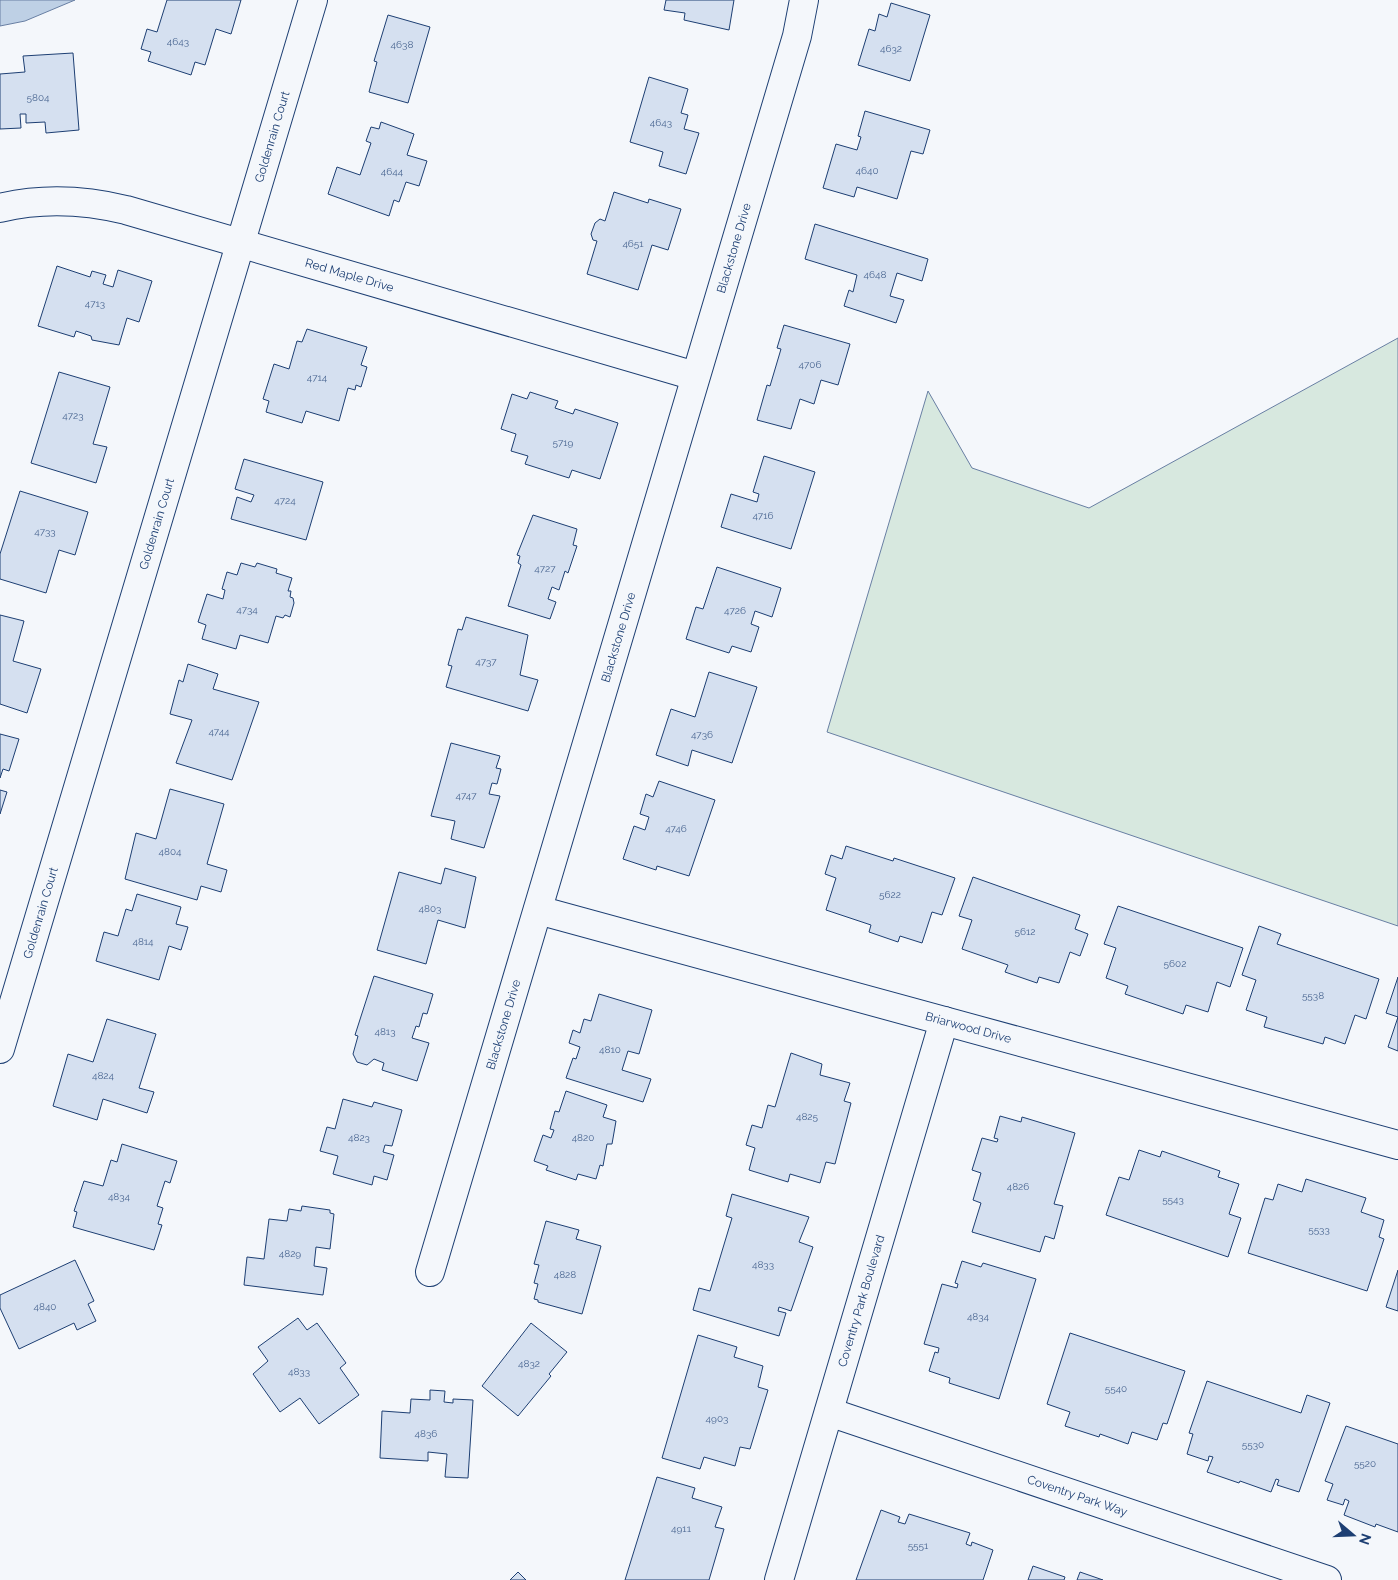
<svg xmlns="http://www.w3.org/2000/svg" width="1398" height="1580" font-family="Raleway,sans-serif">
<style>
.green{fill:#d7e8df;stroke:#687fa3}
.water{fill:#bed0e5;stroke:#687fa3}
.building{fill:#d5e0f0;stroke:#1d3f73}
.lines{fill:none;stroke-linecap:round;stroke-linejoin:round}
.minor-casing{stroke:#1d3f73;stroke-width:30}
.minor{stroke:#f4f7fb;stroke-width:28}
.labels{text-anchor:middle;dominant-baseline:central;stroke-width:4;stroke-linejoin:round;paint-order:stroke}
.number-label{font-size:10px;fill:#4b6792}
.street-label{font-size:12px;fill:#1d3f73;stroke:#f4f7fb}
</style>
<rect width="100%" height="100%" fill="#f4f7fb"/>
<polygon class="green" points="1398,338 1398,926 827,732 928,391 972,468 1089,508"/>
<polygon class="water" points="0,0 75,0 25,21 0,26"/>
<g class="building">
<polygon points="167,0 241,0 231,34 216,29 205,65 195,62 191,75 148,61 151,52 141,49 147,29 157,32"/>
<polygon points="666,0 734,0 729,30 684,20 685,13 664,10"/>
<polygon points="891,3 930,15 910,81 858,65 869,29 875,31 879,14 887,17"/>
<polygon points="388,15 430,27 408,103 369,92 377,62 374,61"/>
<polygon points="73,53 79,130 46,133 45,122 26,123 26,114 20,114 21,128 0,129 0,74 25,72 23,56"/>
<polygon points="649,77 688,89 681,113 688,115 684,129 699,133 686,174 659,166 663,152 630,142"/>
<polygon points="865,111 930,130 923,154 911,151 897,199 857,187 854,197 823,188 836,144 857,150 861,137 858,136"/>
<polygon points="381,122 414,134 407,155 427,161 419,186 406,182 399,202 394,200 389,216 328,194 337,167 360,175 371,143 366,141 371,127 379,129"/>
<polygon points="614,192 648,203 649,199 681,209 668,250 652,245 638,290 587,274 597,241 593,240 591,234 595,223 600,219 605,221"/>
<polygon points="815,224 928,259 922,281 897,273 890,296 904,300 896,323 844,306 849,290 853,292 857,275 805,259"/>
<polygon points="57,266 90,277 92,271 106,275 103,284 113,287 118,270 152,281 139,322 127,318 119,345 92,340 91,336 76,331 74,337 38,326"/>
<polygon points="784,325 850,344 838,385 821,380 814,404 800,399 791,429 757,420 767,385 770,386 781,349 777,348"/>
<polygon points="307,329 367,347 361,365 367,367 361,387 356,385 355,390 348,388 339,421 306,411 302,423 266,412 269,401 263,399 274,364 289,369 297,341 302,342"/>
<polygon points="59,372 110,387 93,444 107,447 96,483 31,463"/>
<polygon points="530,392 558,401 555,408 573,414 575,409 618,423 600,479 572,470 569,478 525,464 528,456 511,451 516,434 501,429 512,394 527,399"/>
<polygon points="764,456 815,472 791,549 721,527 731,494 757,502 759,494 753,492"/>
<polygon points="244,459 323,482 306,540 231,519 237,497 251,502 254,495 235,489"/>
<polygon points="20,491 88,512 75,555 59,550 46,593 0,579 0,554"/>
<polygon points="533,515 577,529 573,545 577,546 568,573 565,571 559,590 552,587 548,599 556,602 550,619 508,606 521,565 518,563 520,556 517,555"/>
<polygon points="241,563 255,567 257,563 277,569 276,573 292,578 288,591 291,591 290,597 293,598 294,603 290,617 285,615 283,618 276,616 268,643 240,635 236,649 202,639 206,625 198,622 207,594 223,599 225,590 222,589 227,572 237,575"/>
<polygon points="717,567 781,588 772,617 755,611 751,624 759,627 751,652 732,646 729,653 686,639 696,607 703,609"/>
<polygon points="0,615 24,621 13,661 41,669 27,713 0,704"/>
<polygon points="466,617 528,635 520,675 538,680 528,711 446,687 452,666 448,665 458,629 462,630"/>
<polygon points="188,664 218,674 213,689 259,702 232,780 176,763 192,720 170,714 179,680 183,682"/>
<polygon points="709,672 757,687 732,763 692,750 688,766 656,755 671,709 695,717"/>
<polygon points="0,734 19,739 9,771 3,769 0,778"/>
<polygon points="451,743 500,756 496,768 501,769 497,784 492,783 489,794 500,796 484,848 451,839 455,821 431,816"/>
<polygon points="659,781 715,800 689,876 657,866 656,870 623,859 634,826 645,830 649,817 640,814 646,794 653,797"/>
<polygon points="170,789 224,804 207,864 227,870 221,892 201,886 197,900 125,879 136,833 156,839"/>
<polygon points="0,790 7,792 0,814"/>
<polygon points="846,846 893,861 894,858 955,878 942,915 932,912 922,943 900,936 898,942 869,932 871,925 826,910 836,878 825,874 831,855 842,859"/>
<polygon points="445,868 476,877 465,928 438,920 426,964 377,950 399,872 441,884"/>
<polygon points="973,877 1080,915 1075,929 1088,934 1080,956 1070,952 1059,983 1039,977 1037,983 1005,972 1008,965 962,949 972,920 959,916"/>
<polygon points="137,894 181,907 176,924 188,927 181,950 169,946 159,980 96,961 104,932 118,936 126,909 132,911"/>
<polygon points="1118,906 1243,948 1230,987 1217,982 1208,1012 1186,1005 1183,1014 1125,994 1128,986 1106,978 1116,948 1104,944"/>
<polygon points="1259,926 1281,934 1277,944 1379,979 1366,1019 1355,1015 1345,1044 1325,1037 1323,1044 1264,1027 1267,1017 1246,1010 1256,980 1242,975"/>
<polygon points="374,976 433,994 427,1014 423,1013 419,1027 416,1026 412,1038 429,1043 417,1081 382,1070 384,1063 374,1059 367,1065 357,1062 353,1054 358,1036 355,1035"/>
<polygon points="1398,977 1398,1051 1388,1047 1398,1017 1386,1013"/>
<polygon points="599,994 652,1010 639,1054 628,1051 622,1070 651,1079 643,1102 566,1078 573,1058 576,1059 580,1047 569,1043 573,1030 580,1033 584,1019 591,1021"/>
<polygon points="107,1019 156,1034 139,1088 154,1092 147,1113 103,1099 97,1120 53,1106 68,1054 93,1062"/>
<polygon points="791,1053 822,1064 820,1075 850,1083 844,1101 851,1103 835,1164 826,1162 820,1183 790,1174 788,1182 749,1170 755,1148 746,1145 752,1125 762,1128 768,1105 775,1107"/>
<polygon points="566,1091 607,1105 603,1117 616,1121 612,1144 607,1144 603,1166 600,1165 596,1179 578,1174 576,1180 546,1170 548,1166 534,1161 543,1135 551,1138 554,1130 550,1129 555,1111 559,1112"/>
<polygon points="343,1099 372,1107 374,1102 402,1110 392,1146 385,1145 383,1152 394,1155 387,1180 374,1176 372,1185 333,1174 338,1156 320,1151 327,1127 335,1129"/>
<polygon points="1000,1116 1021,1122 1022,1117 1075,1133 1054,1204 1063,1206 1054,1239 1045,1236 1040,1252 972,1232 981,1203 973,1200 981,1173 972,1170 982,1138 997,1142 998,1139 994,1138"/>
<polygon points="122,1144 177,1161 170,1183 165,1181 157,1206 163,1208 158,1224 162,1225 154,1250 73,1227 77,1212 74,1211 84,1181 103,1186 111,1160 117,1162"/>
<polygon points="1139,1150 1160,1157 1162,1151 1220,1171 1218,1177 1239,1184 1229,1214 1241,1218 1228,1257 1106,1215 1119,1177 1129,1180"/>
<polygon points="1306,1179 1366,1198 1361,1212 1384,1220 1379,1237 1384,1239 1367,1291 1248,1253 1265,1198 1273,1200 1278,1184 1302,1192"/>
<polygon points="732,1194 809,1217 799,1242 813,1247 791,1311 779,1307 778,1311 786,1313 779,1336 693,1310 699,1288 710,1291 732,1218 726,1216"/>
<polygon points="302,1206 330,1210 330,1213 334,1214 330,1249 316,1247 314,1266 327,1268 323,1295 244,1285 247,1257 264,1259 269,1219 287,1221 289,1209 301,1211"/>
<polygon points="546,1221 579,1230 576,1239 601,1246 582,1314 538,1302 538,1300 534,1299 538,1284 534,1283 539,1265 534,1264"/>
<polygon points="75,1260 94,1301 88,1304 96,1321 77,1330 74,1323 19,1349 0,1308 0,1295"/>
<polygon points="962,1261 981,1267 983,1263 1036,1279 999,1399 949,1383 950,1378 929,1371 935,1352 938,1353 939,1348 924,1344 942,1284 957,1288 958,1284 955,1283"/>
<polygon points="1398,1270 1398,1311 1386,1307"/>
<polygon points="298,1318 307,1330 317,1323 346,1363 340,1368 359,1395 319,1424 300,1398 280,1412 253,1374 268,1361 258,1347"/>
<polygon points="531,1323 567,1352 549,1374 551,1376 518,1416 482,1386"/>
<polygon points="1070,1333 1185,1371 1167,1424 1163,1423 1157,1440 1132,1432 1128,1444 1100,1434 1099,1437 1065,1426 1070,1412 1047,1404"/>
<polygon points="698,1335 737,1347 734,1357 763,1366 758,1387 768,1390 750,1449 740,1447 735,1466 704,1457 700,1469 662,1458"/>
<polygon points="1207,1381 1301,1413 1307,1395 1330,1403 1299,1492 1277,1485 1279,1480 1276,1479 1271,1492 1240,1481 1239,1483 1207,1472 1213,1457 1209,1456 1208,1461 1187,1454 1193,1434 1189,1433"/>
<polygon points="430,1390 445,1391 444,1402 453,1403 453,1399 473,1400 468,1478 445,1477 447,1454 428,1452 428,1461 380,1458 382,1411 410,1413 411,1399 430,1400"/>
<polygon points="1346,1426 1398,1444 1398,1532 1376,1524 1375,1527 1344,1515 1349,1501 1345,1499 1343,1505 1327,1500 1333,1484 1325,1481"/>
<polygon points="657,1477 695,1488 692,1498 722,1507 715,1527 724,1529 709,1580 625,1580"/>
<polygon points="881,1510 900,1517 898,1522 905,1524 909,1514 970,1533 966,1544 971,1546 972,1542 993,1550 983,1580 856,1580"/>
<polygon points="1033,1566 1065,1577 1064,1580 1028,1580"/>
<polygon points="518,1572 526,1580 510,1580"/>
<polygon points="1080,1572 1103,1580 1077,1580"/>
</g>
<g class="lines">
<g class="minor-casing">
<g id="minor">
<path id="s1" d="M0,208C41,198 85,200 126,210L695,376"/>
<path id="s2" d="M538,910L1398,1145"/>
<path id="s3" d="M0,1049L313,0"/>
<path id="s4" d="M430,1272L797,36L804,0"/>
<path id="s5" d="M829,1412L1327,1580"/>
<path id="s6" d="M779,1580L944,1021"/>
</g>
</g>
<use href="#minor" class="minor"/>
</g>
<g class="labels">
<g class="number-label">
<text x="178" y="41">4643</text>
<text x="402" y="44">4638</text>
<text x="891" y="48">4632</text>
<text x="38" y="97">5804</text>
<text x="661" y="122">4643</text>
<text x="867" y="170">4640</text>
<text x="392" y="171">4644</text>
<text x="633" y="243">4651</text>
<text x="875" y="274">4648</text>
<text x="95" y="303">4713</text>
<text x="810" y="364">4706</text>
<text x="317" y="377">4714</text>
<text x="73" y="415">4723</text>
<text x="563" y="442">5719</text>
<text x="285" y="500">4724</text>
<text x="763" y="515">4716</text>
<text x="45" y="531">4733</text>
<text x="545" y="568">4727</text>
<text x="247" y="609">4734</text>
<text x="735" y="610">4726</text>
<text x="486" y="661">4737</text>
<text x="219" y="731">4744</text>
<text x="702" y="734">4736</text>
<text x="466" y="795">4747</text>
<text x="676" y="828">4746</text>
<text x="170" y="851">4804</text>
<text x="890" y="894">5622</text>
<text x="430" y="908">4803</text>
<text x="1025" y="931">5612</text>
<text x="143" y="941">4814</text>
<text x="1175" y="963">5602</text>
<text x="1313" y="995">5538</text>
<text x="385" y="1031">4813</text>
<text x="610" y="1049">4810</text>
<text x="103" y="1075">4824</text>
<text x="807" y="1116">4825</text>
<text x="359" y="1137">4823</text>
<text x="583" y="1137">4820</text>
<text x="1018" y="1186">4826</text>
<text x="119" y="1196">4834</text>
<text x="1173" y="1199">5543</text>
<text x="1319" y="1229">5533</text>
<text x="290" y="1253">4829</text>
<text x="763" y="1264">4833</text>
<text x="565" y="1274">4828</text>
<text x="45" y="1306">4840</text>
<text x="978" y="1316">4834</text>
<text x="529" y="1363">4832</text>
<text x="299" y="1371">4833</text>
<text x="1116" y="1388">5540</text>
<text x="717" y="1418">4903</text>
<text x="426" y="1433">4836</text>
<text x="1253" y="1444">5530</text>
<text x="1365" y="1463">5520</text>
<text x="681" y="1528">4911</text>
<text x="918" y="1545">5551</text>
</g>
<g class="street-label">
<text stroke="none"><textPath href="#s3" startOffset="952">Goldenrain Court</textPath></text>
<text stroke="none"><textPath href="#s4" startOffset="1068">Blackstone Drive</textPath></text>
<text stroke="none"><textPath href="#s1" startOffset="360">Red Maple Drive</textPath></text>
<text stroke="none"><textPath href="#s3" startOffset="548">Goldenrain Court</textPath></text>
<text stroke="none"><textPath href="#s4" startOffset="662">Blackstone Drive</textPath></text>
<text stroke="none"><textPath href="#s3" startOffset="142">Goldenrain Court</textPath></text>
<text stroke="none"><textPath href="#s4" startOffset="258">Blackstone Drive</textPath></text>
<text stroke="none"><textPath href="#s2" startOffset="446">Briarwood Drive</textPath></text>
<text stroke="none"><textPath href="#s6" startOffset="291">Coventry Park Boulevard</textPath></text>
<text stroke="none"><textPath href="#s5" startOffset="262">Coventry Park Way</textPath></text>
</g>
</g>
<g transform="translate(1353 1535) rotate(109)" stroke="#f4f7fb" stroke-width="4" paint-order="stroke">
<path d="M0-4L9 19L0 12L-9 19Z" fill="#1d3f73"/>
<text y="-8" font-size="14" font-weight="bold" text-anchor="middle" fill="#1d3f73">N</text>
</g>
</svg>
